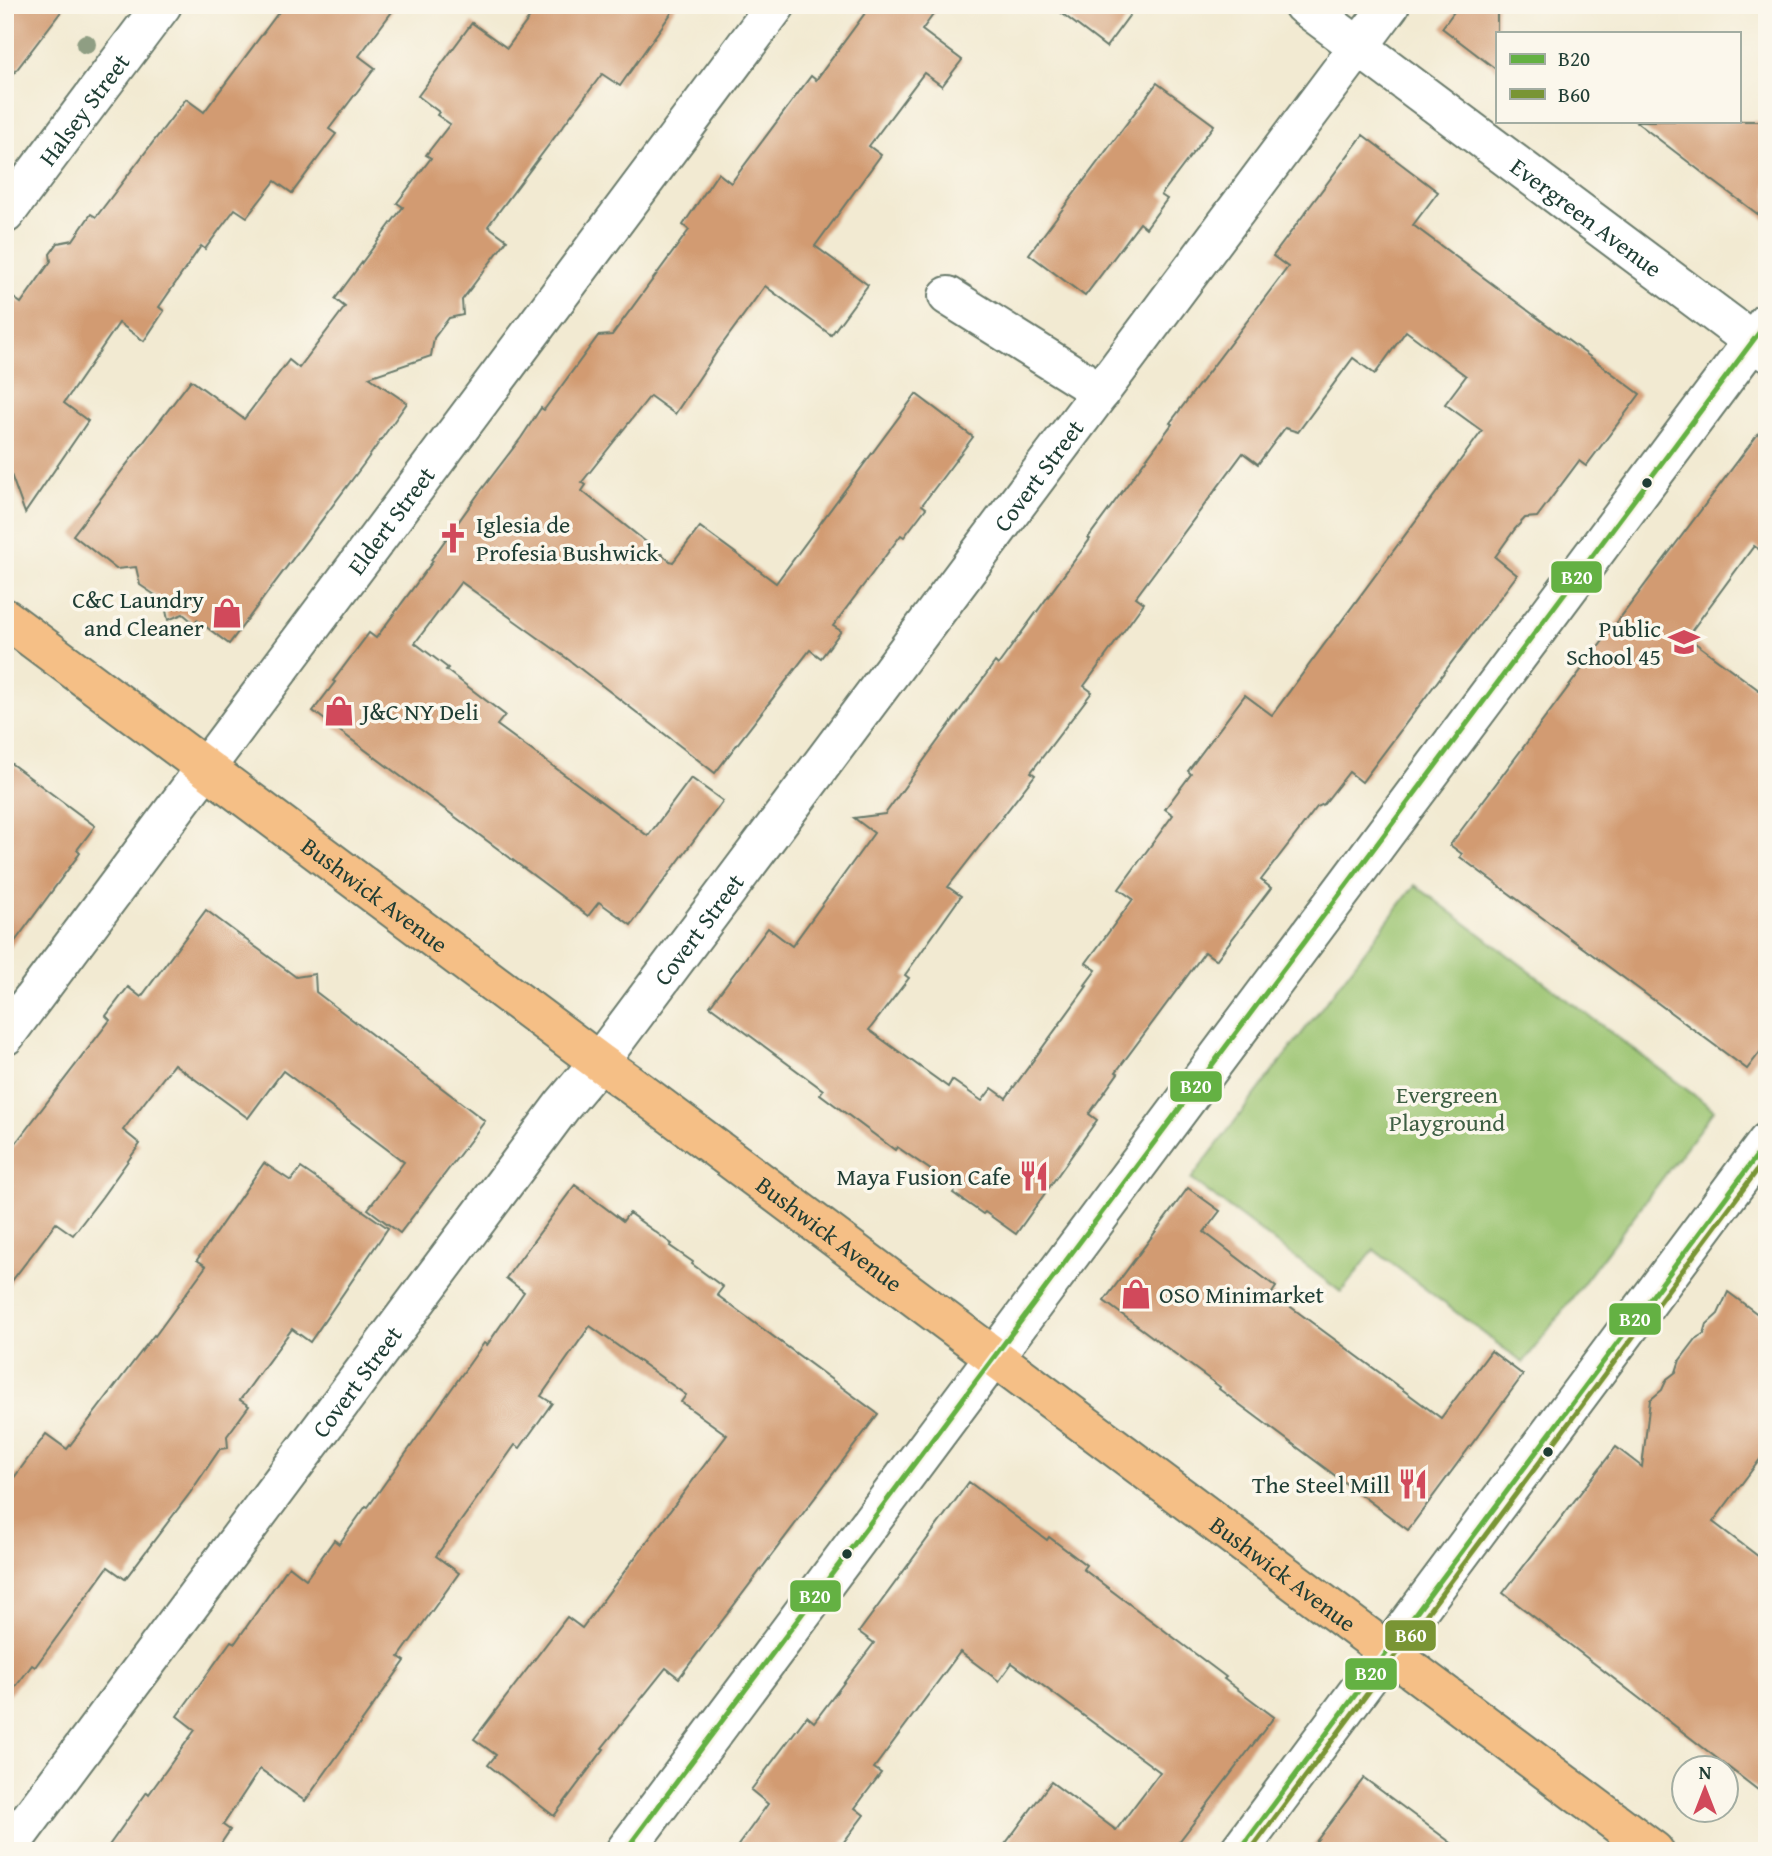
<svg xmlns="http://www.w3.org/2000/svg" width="1772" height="1856" font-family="'Gentium Book Plus',serif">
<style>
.green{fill:#9bc471;stroke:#5d8052;stroke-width:2}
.building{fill:#d29b72;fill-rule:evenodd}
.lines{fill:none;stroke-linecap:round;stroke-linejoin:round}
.minor-casing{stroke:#697a6b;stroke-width:42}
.major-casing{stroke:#697a6b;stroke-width:42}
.minor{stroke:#fff;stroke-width:38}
.major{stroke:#f5bf86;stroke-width:38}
.bus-1-casing{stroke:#fbf7ec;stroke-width:10}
.bus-2-casing{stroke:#fbf7ec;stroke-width:10}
.bus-1{stroke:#64b143;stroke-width:5}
.bus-2{stroke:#799534;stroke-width:5}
.tree{fill:#8f9e83}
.bus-dot{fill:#1f3d34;stroke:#fbf7ec;stroke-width:2.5}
.labels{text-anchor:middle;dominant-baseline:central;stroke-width:7;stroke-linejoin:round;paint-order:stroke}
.street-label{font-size:24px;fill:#1f3d34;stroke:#fbf7ec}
.poi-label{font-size:24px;fill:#1f3d34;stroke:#fbf7ec;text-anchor:end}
.park-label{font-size:24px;fill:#3e5f43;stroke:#fbf7ec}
.line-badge{stroke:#fbf7ec;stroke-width:2.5}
.badge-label{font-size:19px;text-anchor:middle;font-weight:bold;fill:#fff}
</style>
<rect width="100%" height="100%" fill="#fbf7ec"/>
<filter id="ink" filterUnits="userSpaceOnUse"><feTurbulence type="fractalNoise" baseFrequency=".0143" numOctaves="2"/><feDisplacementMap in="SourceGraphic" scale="14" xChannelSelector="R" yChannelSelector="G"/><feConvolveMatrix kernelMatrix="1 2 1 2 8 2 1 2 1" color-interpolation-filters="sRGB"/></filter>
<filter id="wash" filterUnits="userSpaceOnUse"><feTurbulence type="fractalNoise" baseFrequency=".00686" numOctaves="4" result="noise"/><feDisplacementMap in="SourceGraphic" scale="28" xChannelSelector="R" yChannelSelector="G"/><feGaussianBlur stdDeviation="1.57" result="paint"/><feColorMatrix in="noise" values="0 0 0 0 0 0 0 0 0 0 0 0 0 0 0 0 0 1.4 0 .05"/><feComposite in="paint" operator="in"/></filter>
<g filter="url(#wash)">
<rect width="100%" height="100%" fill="#f2ead2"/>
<polygon class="green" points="1415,885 1714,1110 1523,1363 1374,1250 1341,1292 1191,1179"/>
<g id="blocks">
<g class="building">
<polygon points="5,5 66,5 5,85"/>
<polygon points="284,5 397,5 359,56 375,68 329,129 336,134 292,193 275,181 247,217 235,209 205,249 201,246 159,307 164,311 144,341 119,323 64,403 88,421 25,513 5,458 5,292 21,303 51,261 50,254 58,243 73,240 91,214 96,217 186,99 204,112"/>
<polygon points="539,5 677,5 620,86 602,74 488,226 507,240 462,300 463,315 449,318 434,338 431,356 369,377 407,403 363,465 229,644 197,620 195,624 183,614 168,620 164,601 140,585 136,567 116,569 73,535 191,380 244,419 289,360 299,368 345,307 335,299 403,207 397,203 431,158 426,155 450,124 437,115 439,112 418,96 472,23 507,48"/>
<polygon points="871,5 940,5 922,30 962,60 942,86 924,73 869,146 881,155 815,246 868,285 831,335 765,286 718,350 675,414 650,396 582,482 586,485 582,491 670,561 673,562 700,527 776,583 916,394 973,437 922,505 926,508 904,537 901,535 833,626 841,631 821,658 810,650 715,773 565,657 461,582 415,643 448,668 446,670 505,715 497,725 648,836 691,778 723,801 631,925 599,902 588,916 313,711 335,682 333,681 369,633 376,638 433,561 431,560 479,493 521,438 541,408 544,410 598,336 612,335 689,230 683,225 718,173 731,183 811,76 816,80"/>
<polygon points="1051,5 1137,5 1106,47"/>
<polygon points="1459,5 1497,5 1497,70 1442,28"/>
<polygon points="1157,83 1214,125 1161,195 1167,199 1146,228 1140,223 1085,296 1029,254"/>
<polygon points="1635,121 1767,121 1767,221 1708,177"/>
<path d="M1363,135L1438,192L1413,225L1640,394L1586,466L1579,461L1537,517L1525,518L1515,529L1495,557L1517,575L1362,782L1349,772L1324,804L1317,807L1261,880L1271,888L1216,960L1205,952L1116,1072L1118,1073L1089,1114L1097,1120L1016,1234L985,1212L983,1214L953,1193L957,1188L897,1147L895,1150L820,1094L823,1090L710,1006L768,928L792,946L874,833L854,818L885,814L995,662L998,665L1090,539L1088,538L1172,424L1170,423L1288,267L1273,256ZM1406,331L1466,376L1445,404L1482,431L1272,715L1245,695L1188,771L1191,774L1165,809L1173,815L1119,889L1133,899L1086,963L1096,970L1085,985L1087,986L1006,1098L992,1088L982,1101L952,1080L948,1087L869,1030L909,978L905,975L961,896L948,887L1035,775L1031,772L1092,692L1084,686L1144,603L1136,597L1243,453L1258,464L1285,428L1298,432L1353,358L1375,374Z"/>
<polygon points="1767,422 1767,555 1754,546 1687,637 1767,696 1767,1043 1747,1069 1460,857 1462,854 1450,845"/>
<polygon points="5,759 95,826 77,850 80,853 5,955"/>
<polygon points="206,910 296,977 315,974 316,992 485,1121 400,1233 368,1209 404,1162 283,1071 248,1118 174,1064 123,1130 140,1144 102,1197 73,1235 56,1223 5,1290 5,1157 110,1020 106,1016 128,987 141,997"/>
<polygon points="264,1163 291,1181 301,1168 388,1228 310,1342 292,1329 240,1400 249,1406 227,1436 228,1448 220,1449 190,1493 125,1579 108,1567 35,1667 32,1665 5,1701 5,1490 46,1434 67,1449 154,1335 155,1336 206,1266 197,1260"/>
<polygon points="575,1185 623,1221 629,1213 672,1244 670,1246 693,1262 692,1264 723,1287 717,1295 878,1414 679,1678 666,1668 602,1748 604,1749 554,1816 488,1765 496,1755 474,1739 567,1617 582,1628 727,1435 681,1402 686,1395 590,1326 541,1396 552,1403 520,1448 515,1445 436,1556 459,1573 399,1657 405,1661 305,1801 260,1769 223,1825 230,1830 216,1851 105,1851 147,1792 149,1794 195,1730 177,1716 231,1641 235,1643 289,1566 306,1579 334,1540 339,1544 366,1506 368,1507 484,1343 487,1345 524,1292 506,1278"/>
<polygon points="1188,1188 1220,1211 1204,1232 1276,1287 1272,1293 1441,1418 1491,1351 1523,1375 1408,1530 1219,1389 1220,1387 1104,1301"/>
<polygon points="1728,1292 1767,1321 1767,1450 1713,1522 1767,1563 1767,1797 1503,1593 1616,1447 1642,1467 1650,1400 1662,1390 1667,1379 1676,1372 1680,1360 1696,1339 1704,1334 1707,1324 1718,1314"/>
<polygon points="969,1482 1047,1540 1049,1537 1086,1565 1083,1569 1226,1677 1224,1679 1274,1717 1172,1851 1000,1851 1051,1782 1116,1830 1160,1772 1012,1663 999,1681 960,1652 874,1768 881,1773 855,1808 864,1815 837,1851 734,1851 768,1804 751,1790 807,1716 814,1722 874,1643 859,1632"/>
<polygon points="1364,1778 1462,1851 1309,1851"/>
</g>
</g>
</g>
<g filter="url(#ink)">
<use href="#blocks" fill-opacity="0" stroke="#697a6b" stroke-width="2"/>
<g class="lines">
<g class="minor-casing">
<g id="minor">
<path id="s1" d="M1303,5L1767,352"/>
<path id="s2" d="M5,214L162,5"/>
<polyline points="948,296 1101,392"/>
<path id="s3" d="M5,1036L776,5"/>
<path id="s4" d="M6,1851L562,1106L599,1062L1390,5"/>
<polyline points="625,1851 1767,322"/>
<polyline points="1239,1851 1767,1142"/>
</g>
</g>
<g class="major-casing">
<g id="major">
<path id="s5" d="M5,618L599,1062L630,1084L1654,1851"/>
</g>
</g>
<use href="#minor" class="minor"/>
<use href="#major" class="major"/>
<g class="bus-1-casing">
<g id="bus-1">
<polyline points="625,1851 1767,322"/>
<polyline points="1239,1851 1767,1142"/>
</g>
</g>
<g class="bus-2-casing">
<polyline id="bus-2" points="1250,1851 1767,1157"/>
</g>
<use href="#bus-1" class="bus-1"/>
<use href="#bus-2" class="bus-2"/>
</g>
<circle class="tree" cx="86" cy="44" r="10"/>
</g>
<defs>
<g id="church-bare" transform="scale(2.415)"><path d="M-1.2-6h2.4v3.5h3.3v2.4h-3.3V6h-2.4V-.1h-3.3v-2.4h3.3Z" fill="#d1495b" stroke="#fbf7ec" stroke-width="2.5" paint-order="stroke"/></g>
<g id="shop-bare" transform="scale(2.415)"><path d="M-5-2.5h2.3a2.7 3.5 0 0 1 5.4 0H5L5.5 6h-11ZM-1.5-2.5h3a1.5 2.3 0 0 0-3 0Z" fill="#d1495b" stroke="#fbf7ec" stroke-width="2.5" paint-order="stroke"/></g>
<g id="school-bare" transform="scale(2.415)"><path d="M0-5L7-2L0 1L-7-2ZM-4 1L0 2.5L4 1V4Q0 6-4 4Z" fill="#d1495b" stroke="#fbf7ec" stroke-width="2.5" paint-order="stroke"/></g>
<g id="restaurant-bare" transform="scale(2.415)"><path d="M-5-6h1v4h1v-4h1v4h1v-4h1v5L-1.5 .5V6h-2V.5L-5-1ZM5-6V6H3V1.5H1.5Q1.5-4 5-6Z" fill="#d1495b" stroke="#fbf7ec" stroke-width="2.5" paint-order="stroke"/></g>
</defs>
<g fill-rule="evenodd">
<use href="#church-bare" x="453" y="538"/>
<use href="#shop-bare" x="227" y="613"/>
<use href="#school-bare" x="1684" y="642"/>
<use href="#shop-bare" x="339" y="711"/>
<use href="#restaurant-bare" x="1034" y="1176"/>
<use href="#shop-bare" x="1136" y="1294"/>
<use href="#restaurant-bare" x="1413" y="1484"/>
</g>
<g class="bus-dot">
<circle cx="1647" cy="483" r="6"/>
<circle cx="1548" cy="1452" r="6"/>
<circle cx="847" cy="1554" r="6"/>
</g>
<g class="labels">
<g class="street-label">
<text stroke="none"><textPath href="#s2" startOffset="131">Halsey Street</textPath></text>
<text stroke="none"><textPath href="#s1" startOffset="354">Evergreen Avenue</textPath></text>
<text stroke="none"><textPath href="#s4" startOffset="1720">Covert Street</textPath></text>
<text stroke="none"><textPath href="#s3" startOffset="644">Eldert Street</textPath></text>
<text stroke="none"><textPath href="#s5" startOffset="462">Bushwick Avenue</textPath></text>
<text stroke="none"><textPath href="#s4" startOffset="1153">Covert Street</textPath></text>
<text stroke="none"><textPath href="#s5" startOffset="1029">Bushwick Avenue</textPath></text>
<text stroke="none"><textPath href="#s4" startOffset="586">Covert Street</textPath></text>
<text stroke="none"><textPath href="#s5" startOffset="1596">Bushwick Avenue</textPath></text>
</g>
<g class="poi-label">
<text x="476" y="524" text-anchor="start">Iglesia de<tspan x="476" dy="28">Profesia Bushwick</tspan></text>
<text x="204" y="599">C&amp;C Laundry<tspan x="204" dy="28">and Cleaner</tspan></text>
<text x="1661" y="628">Public<tspan x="1661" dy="28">School 45</tspan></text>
<text x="362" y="711" text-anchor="start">J&amp;C NY Deli</text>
<text x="1011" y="1176">Maya Fusion Cafe</text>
<text x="1159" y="1294" text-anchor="start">OSO Minimarket</text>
<text x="1390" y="1484">The Steel Mill</text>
</g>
<g class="park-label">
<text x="1447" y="1094">Evergreen<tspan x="1447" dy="28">Playground</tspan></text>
</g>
</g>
<g class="line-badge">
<rect x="1550" y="560" width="53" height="34" rx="7" fill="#64b143"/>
<rect x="1169" y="1070" width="54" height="33" rx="7" fill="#64b143"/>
<rect x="1608" y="1302" width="54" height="34" rx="7" fill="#64b143"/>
<rect x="789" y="1579" width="53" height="34" rx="7" fill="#64b143"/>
<rect x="1384" y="1619" width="53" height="33" rx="7" fill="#799534"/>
<rect x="1344" y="1657" width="54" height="34" rx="7" fill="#64b143"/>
</g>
<g class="badge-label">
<text x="1577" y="584">B20</text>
<text x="1196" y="1093">B20</text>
<text x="1635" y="1326">B20</text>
<text x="815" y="1603">B20</text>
<text x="1411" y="1642">B60</text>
<text x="1371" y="1680">B20</text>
</g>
<rect width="1772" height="1856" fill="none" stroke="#fbf7ec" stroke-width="28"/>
<rect x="1496" y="32" width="245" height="91" fill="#fbf7ec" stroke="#a3ada2" stroke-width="2"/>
<rect x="1510" y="54" width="35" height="10" fill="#64b143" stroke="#a3ada2" stroke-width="2"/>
<text x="1558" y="66" font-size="21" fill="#1f3d34">B20</text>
<rect x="1510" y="89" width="35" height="10" fill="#799534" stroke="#a3ada2" stroke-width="2"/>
<text x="1558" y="102" font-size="21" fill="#1f3d34">B60</text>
<g transform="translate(1705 1789)"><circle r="33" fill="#fbf7ec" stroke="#a3ada2" stroke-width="2"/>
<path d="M0-5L12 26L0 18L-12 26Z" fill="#d1495b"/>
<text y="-10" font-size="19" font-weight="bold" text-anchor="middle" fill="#1f3d34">N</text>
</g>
</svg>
